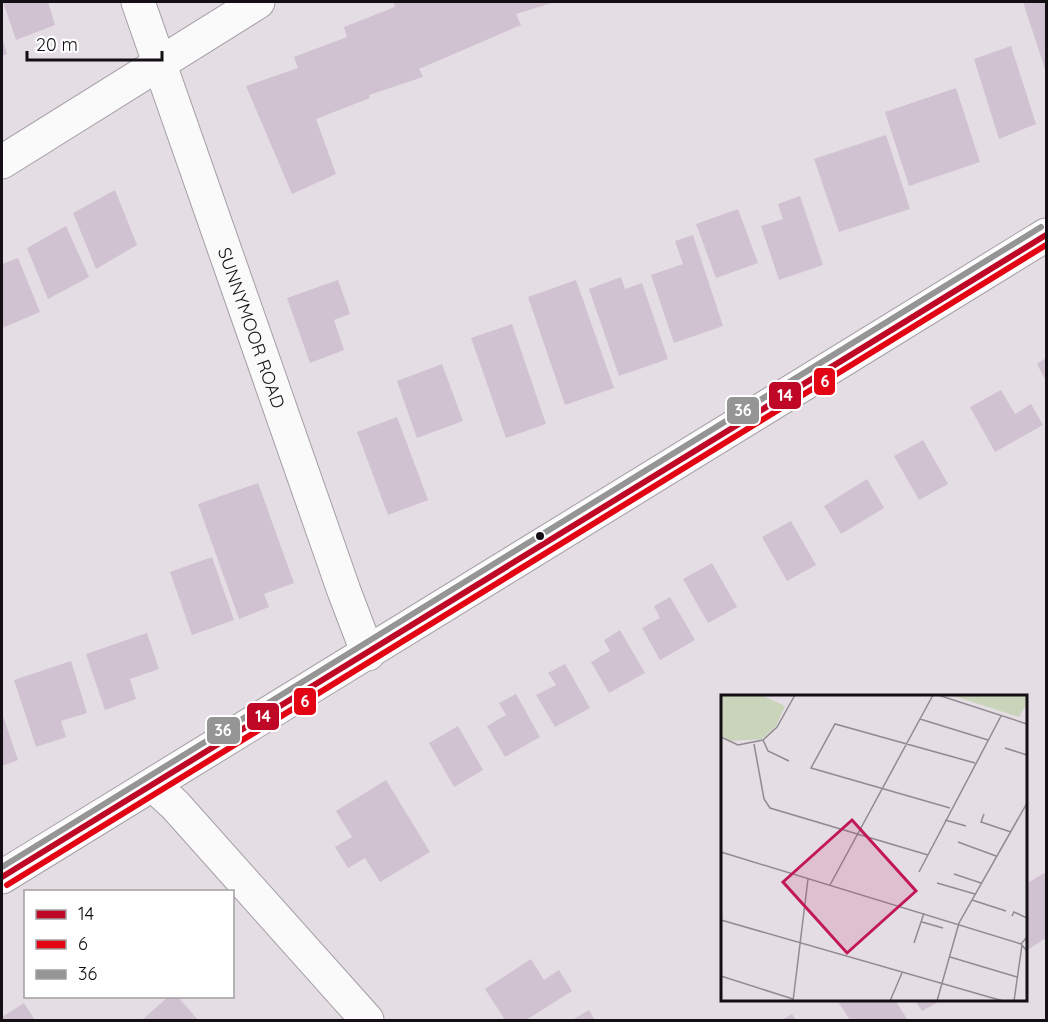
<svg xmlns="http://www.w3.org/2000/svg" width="1048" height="1022" font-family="Quicksand,sans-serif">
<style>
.building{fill:#d1c2d1}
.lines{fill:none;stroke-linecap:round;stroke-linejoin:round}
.minor-casing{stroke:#a59fa5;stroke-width:35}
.primary-casing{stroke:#a59fa5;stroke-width:35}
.minor{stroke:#fbfafb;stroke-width:33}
.primary{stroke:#fbfafb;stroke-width:33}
.bus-1-casing{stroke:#fff;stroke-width:10}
.bus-2-casing{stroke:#fff;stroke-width:10}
.bus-3-casing{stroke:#fff;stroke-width:10}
.bus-1{stroke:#be0826;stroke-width:6}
.bus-2{stroke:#e30513;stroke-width:6}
.bus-3{stroke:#969595;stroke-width:6}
.bus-dot{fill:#140f14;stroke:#fff;stroke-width:2}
.labels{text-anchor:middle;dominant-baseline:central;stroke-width:6;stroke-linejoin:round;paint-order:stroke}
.street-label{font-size:18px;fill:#140f14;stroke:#fff}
.inset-road{fill:none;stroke:#918b91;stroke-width:1.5}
.view{fill:#c2185b;fill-opacity:0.15;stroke:#c2185b;stroke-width:3}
.inset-edge{fill:none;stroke:#140f14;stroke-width:3}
.line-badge{stroke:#fff;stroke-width:2}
.badge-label{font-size:16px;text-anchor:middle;font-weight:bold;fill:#fff}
</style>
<rect width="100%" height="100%" fill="#e4dde4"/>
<g class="building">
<polygon points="3,2 48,2 55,25 16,40"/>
<polygon points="393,2 555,2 516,14 521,25 419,69 423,77 369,95 370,98 316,119 336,174 292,194 246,86 298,68 294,57 347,37 344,27 395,7"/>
<polygon points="1023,2 1046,2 1046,72"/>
<polygon points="2,37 7,54 2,56"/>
<polygon points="1011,46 1036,124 999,139 974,59"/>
<polygon points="956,88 980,162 909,186 885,112"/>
<polygon points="886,135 910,209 839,232 814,159"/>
<polygon points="115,190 137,245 96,269 73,213"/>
<polygon points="800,196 823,265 779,280 761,226 783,219 778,204"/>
<polygon points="738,209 758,263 716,278 696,224"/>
<polygon points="66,226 89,277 48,299 27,248"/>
<polygon points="693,235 723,326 674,343 651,275 683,264 675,241"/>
<polygon points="18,258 40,312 2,328 2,264"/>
<polygon points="621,277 625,289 642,283 668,359 619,376 589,289"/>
<polygon points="338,280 350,314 334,320 344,350 310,363 287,298"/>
<polygon points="576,280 614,388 565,405 528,297"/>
<polygon points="512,324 546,424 506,438 471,338"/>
<polygon points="1046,358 1046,381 1037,364"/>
<polygon points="442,364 463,421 417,438 397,381"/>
<polygon points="1001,390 1015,414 1031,404 1043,425 995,452 970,407"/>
<polygon points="397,417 428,500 388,515 357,432"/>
<polygon points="923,440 948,484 919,500 894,456"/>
<polygon points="867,479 884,508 841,534 824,506"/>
<polygon points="258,483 294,583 264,594 269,607 239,619 198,504"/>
<polygon points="791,521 816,565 787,581 762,537"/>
<polygon points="212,557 234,620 192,635 170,572"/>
<polygon points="712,563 737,607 708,623 683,579"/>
<polygon points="670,597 695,640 660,660 642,628 660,618 654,606"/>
<polygon points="620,630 645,673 609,693 591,662 610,651 604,640"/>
<polygon points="147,633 159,669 130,679 136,699 105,710 86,654"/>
<polygon points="71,661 87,713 61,721 66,737 36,747 14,680"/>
<polygon points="565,664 590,708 555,727 536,695 556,685 548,673"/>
<polygon points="516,694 540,737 505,757 487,726 506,715 499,703"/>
<polygon points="2,713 18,760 2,766"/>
<polygon points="458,726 483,770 454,787 429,743"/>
<polygon points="386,780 430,852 380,882 365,858 348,868 335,847 352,837 336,811"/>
<polygon points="1046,872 1046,938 1026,951 1026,884"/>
<polygon points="531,959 544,980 559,970 572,991 526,1020 505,1020 485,989"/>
<polygon points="169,996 177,996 198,1020 142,1020"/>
<polygon points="837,1000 895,1000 907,1019 850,1020"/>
<polygon points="915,1000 942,1000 922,1011"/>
<polygon points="24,1003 35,1020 2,1020 2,1017"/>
<polygon points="589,1010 595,1020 572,1020"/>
<polygon points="792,1014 796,1020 782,1020"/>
</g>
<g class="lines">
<g class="minor-casing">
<g id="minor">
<path id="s1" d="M138,2L344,591L368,654"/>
<polyline points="2,162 258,2"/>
<polyline points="153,785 175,805 367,1020"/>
</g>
</g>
<g class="primary-casing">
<polyline id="primary" points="2,877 1046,235"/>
</g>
<use href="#minor" class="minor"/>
<use href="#primary" class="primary"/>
<g class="bus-1-casing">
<polyline id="bus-1" points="2,877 1046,235"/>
</g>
<g class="bus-2-casing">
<polyline id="bus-2" points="7,885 1046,245"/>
</g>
<g class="bus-3-casing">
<polyline id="bus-3" points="2,867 1041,227"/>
</g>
<use href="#bus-1" class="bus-1"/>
<use href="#bus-2" class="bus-2"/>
<use href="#bus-3" class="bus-3"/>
</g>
<circle class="bus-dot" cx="540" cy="536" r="5"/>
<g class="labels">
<g class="street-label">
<text stroke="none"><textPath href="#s1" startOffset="345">SUNNYMOOR ROAD</textPath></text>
</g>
</g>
<g transform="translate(721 695)">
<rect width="306" height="306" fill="#e4dde4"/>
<path d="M0,0H40L64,11L55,31L41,44L10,46L0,40Z" fill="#cad4bb"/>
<path d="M230,0H306V8L298,22Z" fill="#cad4bb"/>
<path class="inset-road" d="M217,0L306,29M199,24L267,45M0,42L17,50L42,45L56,32L74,0M42,45L47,56L68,66M33,49L43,104L49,113L207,160M284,53L306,60M229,113L90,73L114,29L254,68M263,119L260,127L290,137M224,125L245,131M237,147L275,161M0,157L300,249M198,177L280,21M233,179L260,188M216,188L254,199M109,190L212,0M251,205L285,216M291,221L293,217L306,223M0,225L282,306M201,227L222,233M306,242L300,249L306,256M193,248L203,218M229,262L296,282M0,281L72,304M72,306L87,184M169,306L181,278M216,306L238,228L306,108M293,306L301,250"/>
<path class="view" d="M131,125L195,196L126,258L62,187Z"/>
<rect width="306" height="306" class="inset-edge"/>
</g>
<g class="line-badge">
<rect x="813" y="367" width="23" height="29" rx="6" fill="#e30513"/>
<rect x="768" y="381" width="34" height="29" rx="6" fill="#be0826"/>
<rect x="726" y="396" width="34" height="29" rx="6" fill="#969595"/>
<rect x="293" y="687" width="24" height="29" rx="6" fill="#e30513"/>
<rect x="246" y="702" width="34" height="29" rx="6" fill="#be0826"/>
<rect x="206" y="716" width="35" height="29" rx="6" fill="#969595"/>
</g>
<g class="badge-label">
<text x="825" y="387">6</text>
<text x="785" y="401">14</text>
<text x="743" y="416">36</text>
<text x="305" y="707">6</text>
<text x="263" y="722">14</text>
<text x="223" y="736">36</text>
</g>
<rect width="1048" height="1022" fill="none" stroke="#140f14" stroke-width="6"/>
<rect x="24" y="890" width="210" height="108" fill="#ffffff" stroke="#a19fa1" stroke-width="1.5"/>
<rect x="36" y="910" width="30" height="9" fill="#be0826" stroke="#a19fa1" stroke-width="1.5"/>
<text x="78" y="920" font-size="18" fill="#140f14">14</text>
<rect x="36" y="940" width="30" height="9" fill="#e30513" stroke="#a19fa1" stroke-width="1.5"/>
<text x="78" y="950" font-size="18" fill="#140f14">6</text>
<rect x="36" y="970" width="30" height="9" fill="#969595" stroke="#a19fa1" stroke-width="1.5"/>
<text x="78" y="980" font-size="18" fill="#140f14">36</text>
<path d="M27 51v9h135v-9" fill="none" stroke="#140f14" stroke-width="3"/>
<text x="36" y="51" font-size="18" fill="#140f14" stroke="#ffffff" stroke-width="4.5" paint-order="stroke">20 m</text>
</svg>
